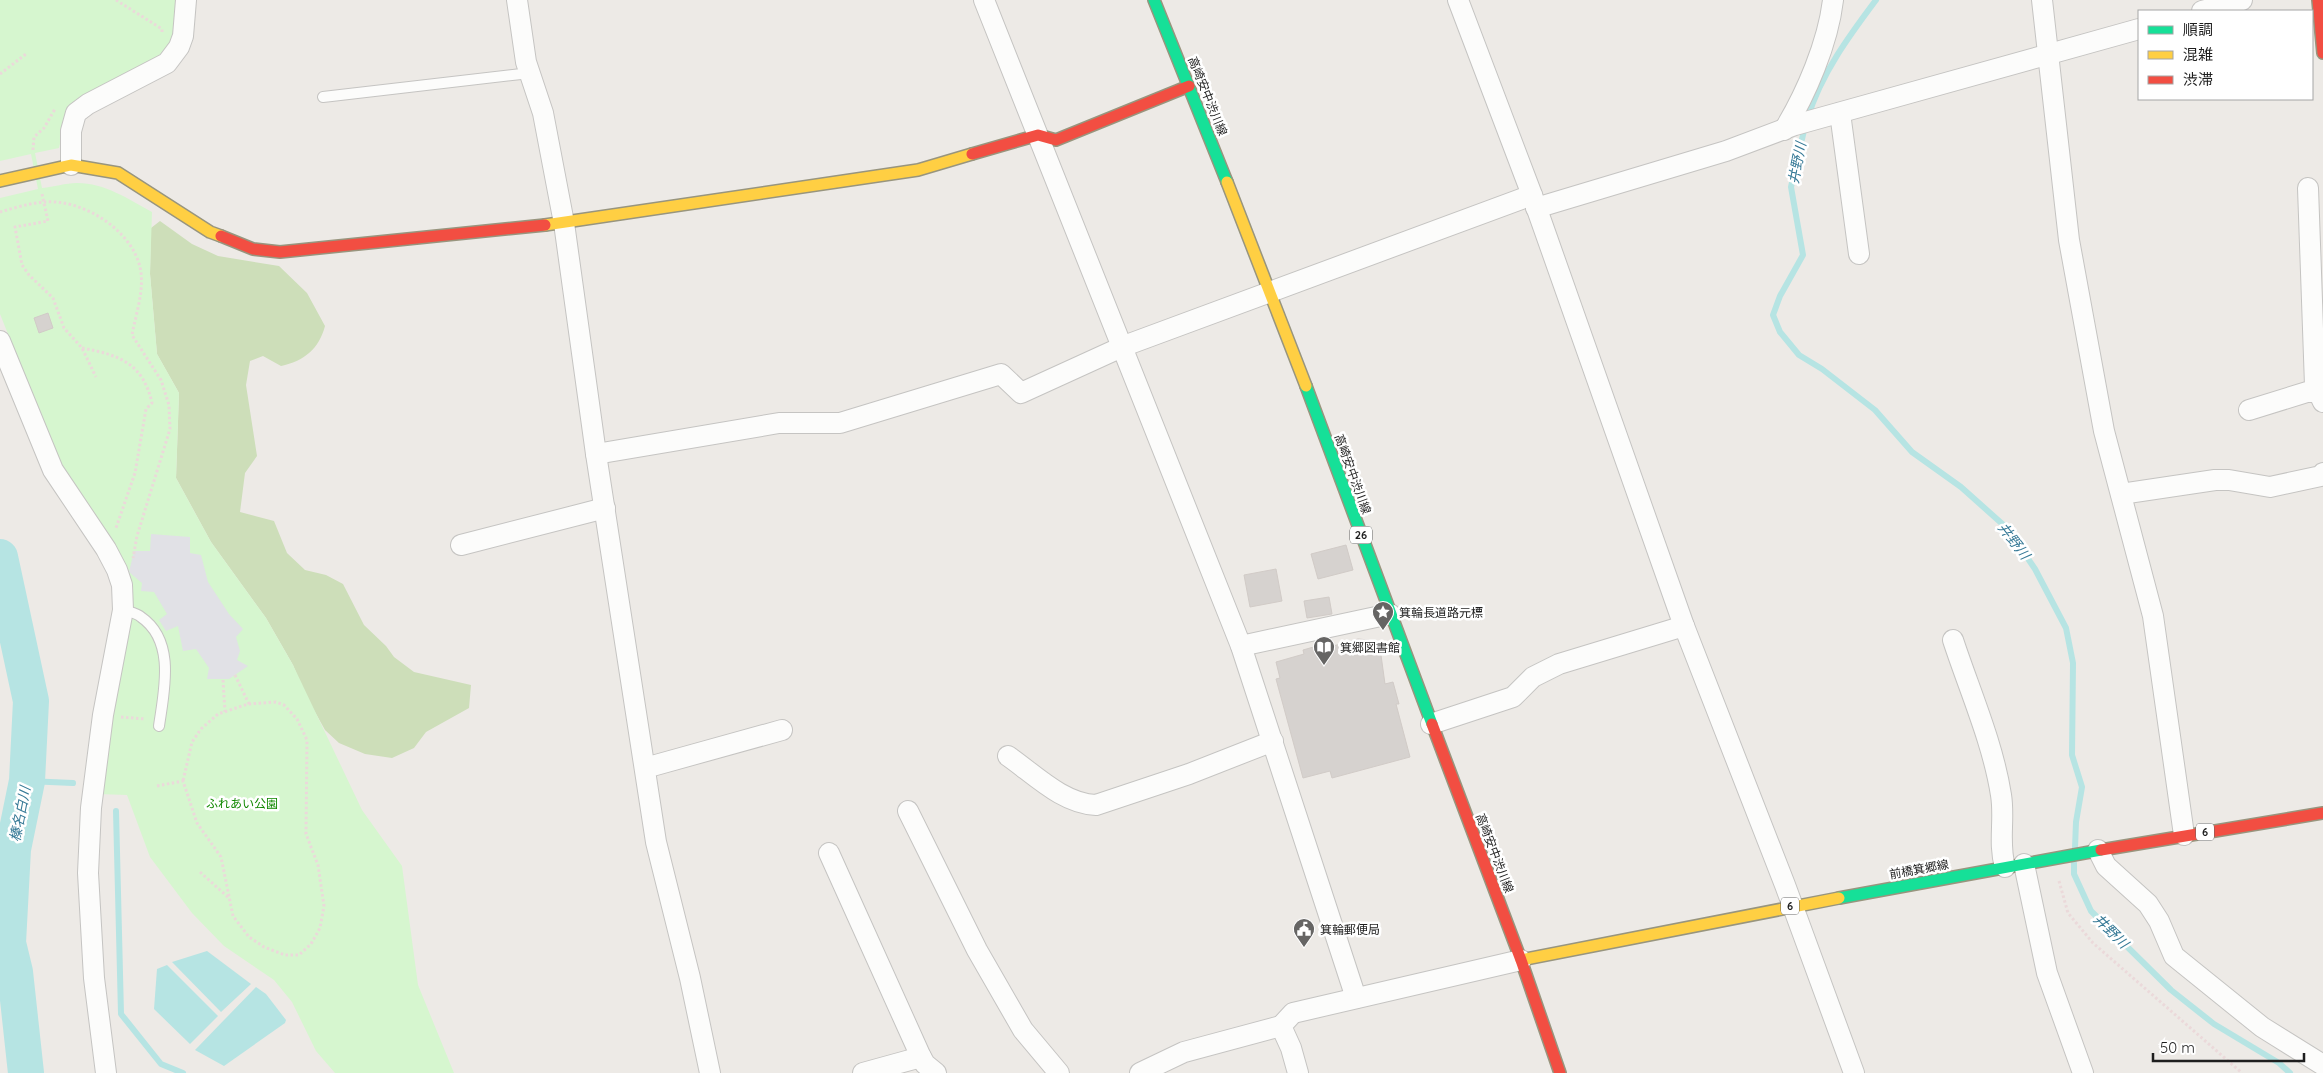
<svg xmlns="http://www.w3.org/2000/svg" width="2323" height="1073" font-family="Quicksand,'Noto Sans JP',sans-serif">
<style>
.forest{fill:#cddeb9}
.park{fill:#d6f6cf}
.plaza{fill:#e1e1e6}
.water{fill:#b6e4e3}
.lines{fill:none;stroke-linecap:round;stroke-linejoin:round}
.stream{stroke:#b6e4e3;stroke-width:6}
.river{stroke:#b6e4e3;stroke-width:36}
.building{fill:#d6d2cf;stroke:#d1cbc7}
.lane-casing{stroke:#c5c4c2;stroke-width:12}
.street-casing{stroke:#c5c4c2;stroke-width:22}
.fast-casing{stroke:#98957e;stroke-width:14}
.slow-casing{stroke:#98957e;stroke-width:14}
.jam-casing{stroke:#98957e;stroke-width:14}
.path{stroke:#ebd9da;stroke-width:3;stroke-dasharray:2.5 2.5;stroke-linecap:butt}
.lane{stroke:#fcfcfb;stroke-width:10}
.street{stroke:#fcfcfb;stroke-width:20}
.fast{stroke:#16e098;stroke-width:11}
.slow{stroke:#ffcf43;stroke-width:11}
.jam{stroke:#f24e42;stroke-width:11}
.labels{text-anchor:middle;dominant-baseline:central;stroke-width:5;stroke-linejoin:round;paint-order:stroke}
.shield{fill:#fff;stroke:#626262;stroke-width:1}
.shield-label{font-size:11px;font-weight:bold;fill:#1e1e1e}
.street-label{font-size:12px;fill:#1e1e1e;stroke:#fff}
.poi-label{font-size:12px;fill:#1e1e1e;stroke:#fff;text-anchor:start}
.park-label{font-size:12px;fill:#108800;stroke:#fff}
.water-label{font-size:14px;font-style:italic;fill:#377a97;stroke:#fff}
</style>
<rect width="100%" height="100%" fill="#edeae6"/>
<path class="forest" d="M160,221L192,244L218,256L279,266L307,293L325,326C319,349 304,361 281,366L263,356L250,361L246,385L257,456L245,473L240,512L274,521L287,553L305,570L326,575L343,584L364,625L386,646L394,657L414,672L471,685L469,708L426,732L414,748L392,758L365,754L339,743L325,730L305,694L293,665L266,618L211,542L176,478L179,393L157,354L150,274L151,228Z"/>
<path class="park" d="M0,0H180L175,41L159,60L66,118L59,148L35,153L42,188C54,187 65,183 77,183C105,183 128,199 152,212L150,274L157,354L179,393L176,478L211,542L266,618L293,665L362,810L402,866L418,985L454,1073H335L316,1051L292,1002L274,980L224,946L192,913L150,857L127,795L97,794L130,589L64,474L0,314V198L38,189L31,154L0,161Z"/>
<polygon class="plaza" points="151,534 190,537 190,553 201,555 208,582 229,614 243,629 236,637 240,651 237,660 248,666 229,679 207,679 209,668 196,649 183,651 178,626 166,631 159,620 167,614 154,592 141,591 142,583 129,572 134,551 150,551"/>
<g class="water">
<polygon points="207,951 251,984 221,1012 172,962"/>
<polygon points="167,965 218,1016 190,1044 154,1009 157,969"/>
<polygon points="256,987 266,994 286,1020 285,1023 224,1066 195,1050"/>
</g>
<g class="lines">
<g class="stream">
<path d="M1808,117C1821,74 1849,36 1876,0"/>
<polyline points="1805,126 1791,187 1803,255 1780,296 1773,315 1780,332 1799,355 1822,369 1875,410 1912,452 1961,487 2008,529 2035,569 2066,628 2073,663 2072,755 2082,787 2076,822 2075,848"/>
<polyline points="27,781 73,783"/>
<polyline points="116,811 121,1014 161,1064 183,1073"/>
<polyline points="2074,863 2074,874 2091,911 2171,990 2214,1024 2279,1063 2290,1073"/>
</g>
<polyline class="river" points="0,557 31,701 27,781 13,849 8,943 15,972 26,1073"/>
</g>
<g class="building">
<polygon points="48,313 53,328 39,333 34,318"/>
<polygon points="1346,545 1353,570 1318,579 1311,554"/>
<polygon points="1276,569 1282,601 1250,607 1244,575"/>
<polygon points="1329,597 1332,614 1307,618 1304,601"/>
<polygon points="1358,639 1369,640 1380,648 1385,684 1393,682 1399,704 1396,704 1410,757 1332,778 1330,771 1303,778 1276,679 1280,678 1276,662 1304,654 1303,650 1317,646 1319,650"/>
</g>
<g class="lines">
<g class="lane-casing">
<g id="lane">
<polyline points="323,97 530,73"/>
<path d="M123,610C129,612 137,613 141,617C176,641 164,691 159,726"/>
</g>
</g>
<g class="street-casing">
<g id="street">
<polyline points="517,0 526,62 543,113 564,223 596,454 656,842 690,978 710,1073"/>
<polyline points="984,0 1241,646 1356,998"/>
<polyline points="1458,0 1532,195 1684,626 1785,885 1854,1073"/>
<polyline points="2042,0 2069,240 2104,431 2153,616 2184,835"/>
<polyline points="2202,11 2242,0"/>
<polyline points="1840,113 1859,254"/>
<path d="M1784,130C1806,94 1828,43 1833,0"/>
<polyline points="71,165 71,131 76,113 88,104 167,63 179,47 183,36 186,0"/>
<polyline points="2308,188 2315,385 2323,402"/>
<polyline points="1536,208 1726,151 1795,125 2139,29"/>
<polyline points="0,341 53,470 106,549 117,570 122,585 123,610 103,715 91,808 88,873 94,978 106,1073"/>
<polyline points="2249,410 2307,392 2323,392"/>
<polyline points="596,454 779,423 840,423 1001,374 1021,393 1124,346 1532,195"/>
<polyline points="2121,494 2215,480 2229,480 2270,487 2321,476 2323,473"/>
<polyline points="461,545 605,508"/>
<path d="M1953,640C1969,689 1993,743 2001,795C2005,819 1998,843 2005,867"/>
<polyline points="1241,646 1390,614"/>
<polyline points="1431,724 1513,697 1533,677 1559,664 1684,626"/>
<path d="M1008,756C1034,774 1063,804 1096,805L1189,774L1273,741"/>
<polyline points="645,768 782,730"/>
<polyline points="908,811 977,950 1023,1030 1059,1073"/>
<polyline points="2098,850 2106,866 2148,904 2159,921 2174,956 2262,1027 2323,1065"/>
<polyline points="829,853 921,1057 925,1064 936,1073"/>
<polyline points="2024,864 2047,973 2083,1073"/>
<polyline points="863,1073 921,1057"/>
<polyline points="1140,1073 1184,1052 1281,1026"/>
<polyline points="1298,1073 1291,1048 1281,1026 1293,1013 1521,960"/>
</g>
</g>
<g class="fast-casing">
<g id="fast">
<polyline points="1154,0 1227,182"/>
<polyline points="1306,386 1432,724"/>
<polyline points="1839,898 2101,850"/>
</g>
</g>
<g class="slow-casing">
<g id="slow">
<polyline points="0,181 71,165 118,173 210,232 221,236"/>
<polyline points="1227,182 1306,386"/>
<polyline points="545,225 918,170 972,154"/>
<polyline points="1521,960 1839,898"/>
</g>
</g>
<g class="jam-casing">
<g id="jam">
<polyline points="2318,0 2323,53"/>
<polyline points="972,154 1038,135 1056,140 1189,86"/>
<polyline points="221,236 253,249 280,252 545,225"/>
<polyline points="1432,724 1521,960 1560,1073"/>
<polyline points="2101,850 2323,813"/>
</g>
</g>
<g class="path">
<polyline points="116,0 162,29 162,32"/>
<polyline points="0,74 26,54"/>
<polyline points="33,150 34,137 44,128 55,109"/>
<polyline points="42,194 48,221 15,227 22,265 29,275 53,298 64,328 82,348 96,377"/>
<path d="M0,212C14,208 30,203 45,202C82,199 131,229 140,267C145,289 136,313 132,335L161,380L169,405L170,429L137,536L133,558"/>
<path d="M82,348C119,355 143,363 152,403L146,409L135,473L116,528"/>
<polyline points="235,675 249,704"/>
<polyline points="223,680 225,712"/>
<polyline points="121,717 145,719"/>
<polyline points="157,786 183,781 197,823 221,857 233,916 249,937 264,947 285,955 299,955 311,944 320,928 324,906 318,865 306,834 307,740 297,719 284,705 276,702 248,704 218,714 201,729 192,742 183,781"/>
<polyline points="200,872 229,898"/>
<polyline points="2059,881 2068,913 2093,943 2242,1073"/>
</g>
<use href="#lane" class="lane"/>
<use href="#street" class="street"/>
<use href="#fast" class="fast"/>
<use href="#slow" class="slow"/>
<use href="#jam" class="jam"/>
</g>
<defs>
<g id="sight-pin" transform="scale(1.125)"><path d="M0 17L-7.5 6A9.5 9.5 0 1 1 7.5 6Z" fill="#666564" stroke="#fff"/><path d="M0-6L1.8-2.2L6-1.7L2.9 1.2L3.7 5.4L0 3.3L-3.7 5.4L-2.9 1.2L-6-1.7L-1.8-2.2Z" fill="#fff"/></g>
<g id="library-pin" transform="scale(1.125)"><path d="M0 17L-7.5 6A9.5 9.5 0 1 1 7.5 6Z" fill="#666564" stroke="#fff"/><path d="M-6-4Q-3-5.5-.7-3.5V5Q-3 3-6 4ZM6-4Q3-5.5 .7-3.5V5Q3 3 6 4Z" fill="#fff"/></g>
<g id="civic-pin" transform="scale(1.125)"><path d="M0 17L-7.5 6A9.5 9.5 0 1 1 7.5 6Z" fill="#666564" stroke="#fff"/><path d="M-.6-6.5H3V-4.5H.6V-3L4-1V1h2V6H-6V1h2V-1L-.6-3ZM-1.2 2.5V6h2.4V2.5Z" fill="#fff"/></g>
</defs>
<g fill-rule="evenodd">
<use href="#sight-pin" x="1383" y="612"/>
<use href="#library-pin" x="1324" y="647"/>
<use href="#civic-pin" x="1304" y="929"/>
</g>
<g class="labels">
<g class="shield">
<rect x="1350" y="526.5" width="22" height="17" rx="4"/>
<rect x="2196" y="823.5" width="18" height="17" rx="4"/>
<rect x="1781" y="897.5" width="18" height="17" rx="4"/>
</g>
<g class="shield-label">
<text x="1361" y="535">26</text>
<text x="2205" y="832">6</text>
<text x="1790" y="906">6</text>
</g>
<g class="street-label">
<text transform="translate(1208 96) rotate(68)">高崎安中渋川線</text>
<text transform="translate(1353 474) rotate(70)">高崎安中渋川線</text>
<text transform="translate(1495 853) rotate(69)">高崎安中渋川線</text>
<text transform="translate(1919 869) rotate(-10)">前橋箕郷線</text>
</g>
<g class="poi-label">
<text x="1399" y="612">箕輪長道路元標</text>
<text x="1340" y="647">箕郷図書館</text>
<text x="1320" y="929">箕輪郵便局</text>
</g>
<g class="park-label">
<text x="242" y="803">ふれあい公園</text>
</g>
<g class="water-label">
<text transform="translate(1797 163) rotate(-79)">井野川</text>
<text transform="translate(2014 541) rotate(52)">井野川</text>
<text transform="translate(20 814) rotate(-79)">榛名白川</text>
<text transform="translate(2111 931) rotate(44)">井野川</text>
</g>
</g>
<rect x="2138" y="10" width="175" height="90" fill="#ffffff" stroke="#a5a5a5"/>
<rect x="2148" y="26" width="25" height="8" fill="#16e098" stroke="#a5a5a5"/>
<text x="2183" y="35" font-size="15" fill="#1e1e1e">順調</text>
<rect x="2148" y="51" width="25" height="8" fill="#ffcf43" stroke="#a5a5a5"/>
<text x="2183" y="60" font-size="15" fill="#1e1e1e">混雑</text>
<rect x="2148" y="76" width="25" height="8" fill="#f24e42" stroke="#a5a5a5"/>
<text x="2183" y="85" font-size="15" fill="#1e1e1e">渋滞</text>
<path d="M2153 1053v8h151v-8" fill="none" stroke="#1e1e1e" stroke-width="2.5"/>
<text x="2160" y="1053" font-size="15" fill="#1e1e1e" stroke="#ffffff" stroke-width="4" paint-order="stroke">50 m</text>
</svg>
